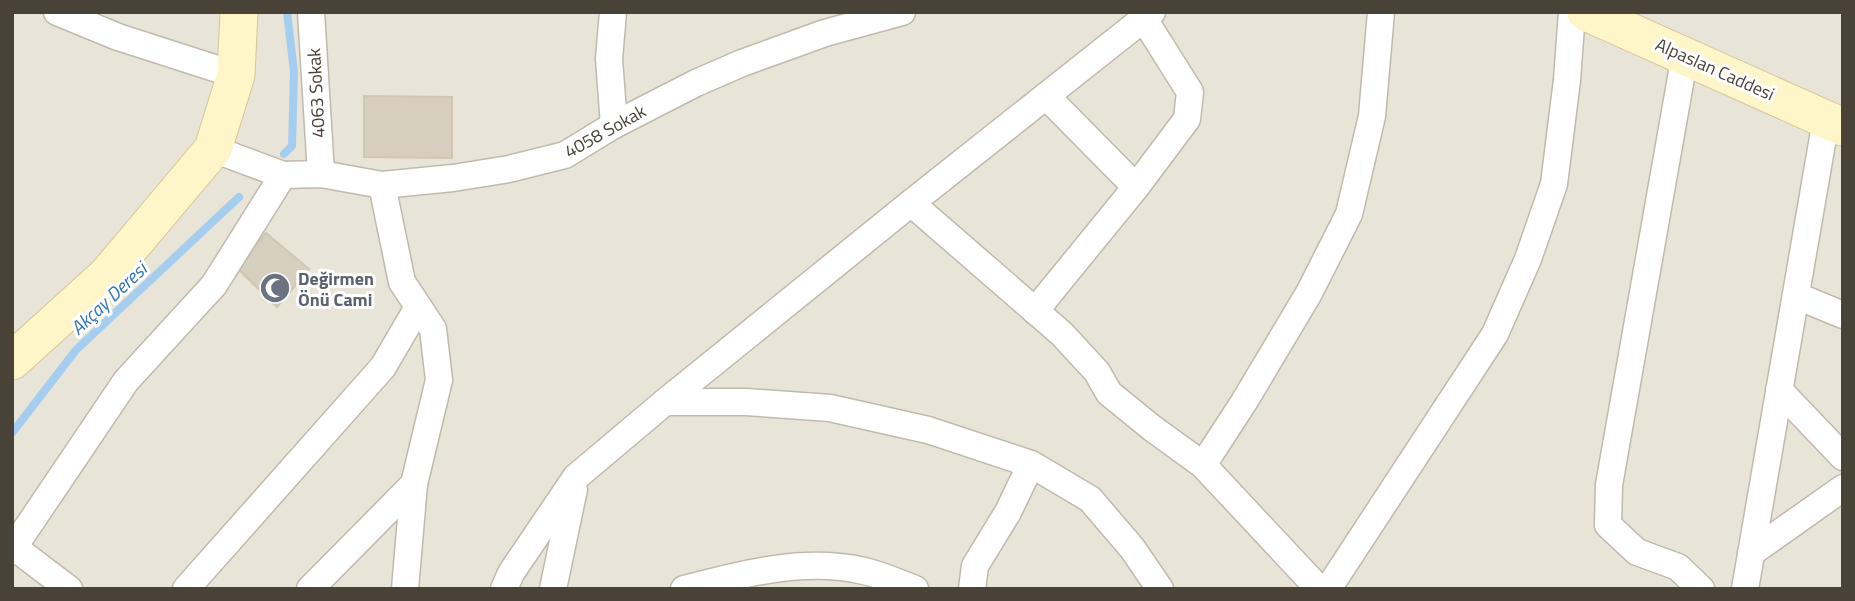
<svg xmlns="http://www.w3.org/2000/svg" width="1855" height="601" font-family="'Titillium Web',sans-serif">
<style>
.residential{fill:#e8e4d7}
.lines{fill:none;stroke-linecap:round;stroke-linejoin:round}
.stream{stroke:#a5cdf0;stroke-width:8}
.building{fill:#d6cebe;stroke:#d1c6b1;stroke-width:2}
.street-casing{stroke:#c0baab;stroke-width:29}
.secondary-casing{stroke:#d4c799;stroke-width:39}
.street{stroke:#fff;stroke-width:26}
.secondary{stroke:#fef5c8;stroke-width:37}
.labels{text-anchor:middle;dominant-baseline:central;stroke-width:6;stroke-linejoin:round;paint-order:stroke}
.street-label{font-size:18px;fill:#484237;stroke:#fff}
.worship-label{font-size:18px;font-weight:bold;fill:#5b616d;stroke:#fff;text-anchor:start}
.water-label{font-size:19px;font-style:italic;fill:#3074b4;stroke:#fff}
</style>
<rect width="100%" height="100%" fill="#f4f1e9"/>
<rect class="residential" x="12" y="12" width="1831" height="577"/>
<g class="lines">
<g class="stream">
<polyline points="284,154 292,146 294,72 287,12"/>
<polyline points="12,433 76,350 239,197"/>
</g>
</g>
<g class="building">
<polygon points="364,96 452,97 452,158 364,157"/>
<polygon points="266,233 309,269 277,307 236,267"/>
</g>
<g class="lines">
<g class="street-casing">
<g id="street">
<polyline points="57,12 118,37 236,75"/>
<polyline points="311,12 321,174"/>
<polyline points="613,12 609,59 614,125"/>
<polyline points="1685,55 1609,485 1608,525 1637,552 1678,567 1701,589"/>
<polyline points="1046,96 1136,187"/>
<polyline points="213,149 283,175 321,174 382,185 453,178 509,169 565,155 614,125 696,83 742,63 825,33 902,12"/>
<polyline points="382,185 402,282 433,329 439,380 414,484 405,589"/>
<polyline points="911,203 1062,334 1097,372 1109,393 1152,428 1203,465 1319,589"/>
<polyline points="1797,296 1843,315"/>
<polyline points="1035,311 1136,187 1187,119 1190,92 1144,19"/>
<polyline points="1779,390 1843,457"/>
<polyline points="665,402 746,402 830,408 928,430 1031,464 1090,499 1132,548 1160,589"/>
<polyline points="1203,465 1244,402 1309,293 1349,214 1372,116 1381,12"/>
<polyline points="15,548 69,589"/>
<polyline points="12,550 126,381 214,285 283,175"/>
<polyline points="1751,553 1843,488"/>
<polyline points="186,589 383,367 418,307"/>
<polyline points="310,589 414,484"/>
<polyline points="504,589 511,573 576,477 665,402 911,203 1152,12"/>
<polyline points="553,589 574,489"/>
<path d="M684,589C741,574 805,557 864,571C882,575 899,583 915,589"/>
<polyline points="972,589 975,566 1008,512 1031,464"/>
<polyline points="1328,589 1495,334 1528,259 1554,184 1567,80 1572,12"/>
<polyline points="1745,589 1826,120"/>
</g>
</g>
<g class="secondary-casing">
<g id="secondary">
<polyline points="1586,12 1843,127"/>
<polyline points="12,361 107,275 213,149 236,75 239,12"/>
</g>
</g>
<use href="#street" class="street"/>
<use href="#secondary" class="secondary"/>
</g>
<defs>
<g id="mosque-disc" transform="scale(1.575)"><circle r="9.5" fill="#6b7280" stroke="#fff"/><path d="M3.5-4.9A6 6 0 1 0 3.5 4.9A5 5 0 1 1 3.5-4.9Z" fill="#fff"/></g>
</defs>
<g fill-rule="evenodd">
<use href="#mosque-disc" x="275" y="288"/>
</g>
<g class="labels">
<g class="street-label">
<text transform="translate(1715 69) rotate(24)">Alpaslan Caddesi</text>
<text transform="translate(316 93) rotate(-93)">4063 Sokak</text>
<text transform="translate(605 131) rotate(-29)">4058 Sokak</text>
</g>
<g class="worship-label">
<text x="298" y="278">Değirmen<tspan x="298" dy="21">Önü Cami</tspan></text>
</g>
<g class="water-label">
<text transform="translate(108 298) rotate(-43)">Akçay Deresi</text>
</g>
</g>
<rect width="1855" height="601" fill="none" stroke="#484237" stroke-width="28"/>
</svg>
